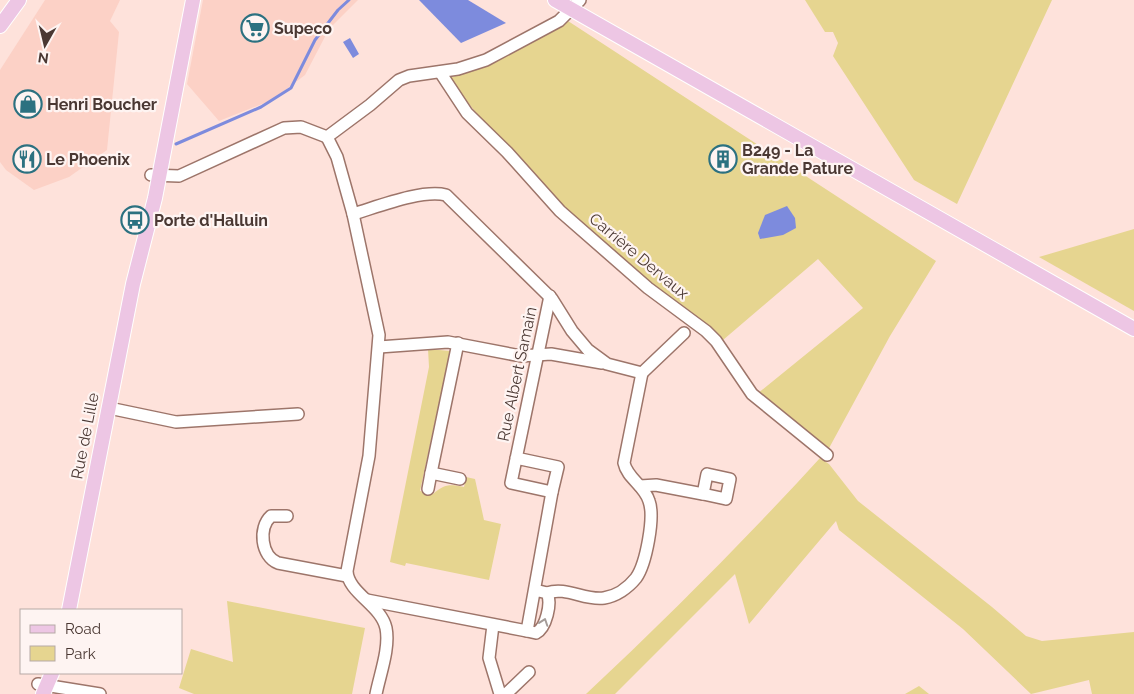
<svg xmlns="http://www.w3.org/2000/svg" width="1134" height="694" font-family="Raleway,sans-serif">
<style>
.built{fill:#fcd1c6}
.green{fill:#e6d590}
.water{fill:#7d8bdd}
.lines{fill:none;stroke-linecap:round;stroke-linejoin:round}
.stream{stroke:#7d8bdd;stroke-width:3}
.minor-casing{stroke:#9d756a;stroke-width:14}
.major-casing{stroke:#fff;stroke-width:16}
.minor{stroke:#fff;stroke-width:11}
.major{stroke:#edc6e4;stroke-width:14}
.oneway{stroke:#a49c99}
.labels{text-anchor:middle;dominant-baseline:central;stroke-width:4.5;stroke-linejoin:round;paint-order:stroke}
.poi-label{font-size:16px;font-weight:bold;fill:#4a3833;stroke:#fef4f2;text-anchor:start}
.street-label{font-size:16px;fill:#4a3833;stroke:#fef4f2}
</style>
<rect width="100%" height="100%" fill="#fee2db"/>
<g class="built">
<polygon points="45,0 120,0 110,21 119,32 107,150 69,177 34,190 6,170 0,162 0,70"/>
<polygon points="203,0 358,0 329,29 305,75 272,100 219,121 187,84"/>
</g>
<g class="green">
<polygon points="805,0 1052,0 957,204 914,180 833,56 838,43 833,32 825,32"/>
<path d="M568,21L936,261L890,336L828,450L757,394L863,308L818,259L723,340C623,263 524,180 449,78C492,66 530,44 568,21Z"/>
<polygon points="1134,229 1134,311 1039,257"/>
<path d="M428,349L450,351L420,491L433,494C444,484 450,484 464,487L466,477L475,479L484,520L501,524L489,580L406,563L405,566L390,562L429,367Z"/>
<path d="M820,458L829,464L858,501L992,607L1026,636L1042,641L1134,632V694H1092L1089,680L1031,694L963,629L839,530L836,521L749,624L735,574L615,694H586C667,618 745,540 820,458Z"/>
<polygon points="227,601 365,628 352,694 194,694 179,688 191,649 233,662"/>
<polygon points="919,686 929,694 905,694"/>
</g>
<g class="water">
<polygon points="419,0 468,0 506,23 461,43"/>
<polygon points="350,38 359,54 353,58 343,42"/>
<polygon points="787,206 795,218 796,228 783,235 760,239 758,233 765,215"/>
</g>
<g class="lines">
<polyline class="stream" points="176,144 261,107 291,88 315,40 338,10 349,0"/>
<g class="minor-casing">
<g id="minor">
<polyline points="440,72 467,113 507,152 560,211 648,288 706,331 716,341 752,394 827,455"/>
<path d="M327,137L337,157L353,214L379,335L369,456L347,571C348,593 381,605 386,628C390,648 380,674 376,694"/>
<polyline points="151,175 179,176 284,128 301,127 327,137 370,105 399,80 409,76 458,69 486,60 559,21 580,0"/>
<path d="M353,214C377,207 422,189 446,195L552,299L572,331L588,350L607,364L642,373L624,463C627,478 645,486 649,501C655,517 646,564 636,578C628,588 616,596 604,598C585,601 566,586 547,593"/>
<polyline points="379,347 448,342 521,356 551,354 602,363"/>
<polyline points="642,373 684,333"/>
<polyline points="109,408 176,422 298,414"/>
<path d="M516,458L558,467L552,492L511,483C524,421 537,359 550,296"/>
<polyline points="431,473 458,343"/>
<polygon points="707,474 730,479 726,499 703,494"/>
<polyline points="640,486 656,485 703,494"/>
<polyline points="428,489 431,473 460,479"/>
<path d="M287,516H271C258,528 261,556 278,563L347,576"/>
<path d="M535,590L547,593C552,603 546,628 536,633L527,631L552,492"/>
<polyline points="367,600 527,631"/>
<polyline points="493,625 489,658 500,694"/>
<polyline points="38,684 100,694"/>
<polyline points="506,694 529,672"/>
</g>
</g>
<g class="major-casing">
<g id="major">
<polyline points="555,0 1134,329"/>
<polyline points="0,26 19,0"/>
<polyline points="69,610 133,284 155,198 193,0"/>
<polyline points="43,694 52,673"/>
</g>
</g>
<use href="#minor" class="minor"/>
<use href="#major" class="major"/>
</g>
<defs><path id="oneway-chevron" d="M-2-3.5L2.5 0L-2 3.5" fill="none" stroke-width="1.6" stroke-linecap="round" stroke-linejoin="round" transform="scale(1.25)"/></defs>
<use class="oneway" href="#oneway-chevron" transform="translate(544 622) rotate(-71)"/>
<defs>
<g id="supermarket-ring" transform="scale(1.4375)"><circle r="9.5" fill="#fef4f2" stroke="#2c7180" stroke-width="1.5"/><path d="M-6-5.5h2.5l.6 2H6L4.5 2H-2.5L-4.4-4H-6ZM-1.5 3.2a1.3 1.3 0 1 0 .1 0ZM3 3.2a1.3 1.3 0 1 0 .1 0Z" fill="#2c7180"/></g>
<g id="shop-ring" transform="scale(1.4375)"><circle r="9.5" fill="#fef4f2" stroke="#2c7180" stroke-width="1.5"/><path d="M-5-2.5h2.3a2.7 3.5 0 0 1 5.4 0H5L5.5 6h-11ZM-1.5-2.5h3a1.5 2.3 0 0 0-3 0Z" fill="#2c7180"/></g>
<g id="restaurant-ring" transform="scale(1.4375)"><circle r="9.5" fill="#fef4f2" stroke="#2c7180" stroke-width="1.5"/><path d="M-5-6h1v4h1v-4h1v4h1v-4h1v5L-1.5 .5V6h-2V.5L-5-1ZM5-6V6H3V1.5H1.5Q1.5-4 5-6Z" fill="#2c7180"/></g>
<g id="building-ring" transform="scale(1.4375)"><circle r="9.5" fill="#fef4f2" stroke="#2c7180" stroke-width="1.5"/><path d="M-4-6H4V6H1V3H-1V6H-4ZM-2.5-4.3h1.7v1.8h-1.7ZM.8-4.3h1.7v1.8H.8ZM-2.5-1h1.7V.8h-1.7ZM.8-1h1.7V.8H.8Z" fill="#2c7180"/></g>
<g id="bus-ring" transform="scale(1.4375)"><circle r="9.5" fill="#fef4f2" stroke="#2c7180" stroke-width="1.5"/><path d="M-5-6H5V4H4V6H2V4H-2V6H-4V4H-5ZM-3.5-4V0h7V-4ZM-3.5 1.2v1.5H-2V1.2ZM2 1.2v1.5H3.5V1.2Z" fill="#2c7180"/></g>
</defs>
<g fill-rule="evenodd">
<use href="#supermarket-ring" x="255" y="28"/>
<use href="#shop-ring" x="28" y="104"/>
<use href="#restaurant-ring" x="27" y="159"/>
<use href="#building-ring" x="723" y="159"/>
<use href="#bus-ring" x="135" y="220"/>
</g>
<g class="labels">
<g class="poi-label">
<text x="274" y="28">Supeco</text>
<text x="47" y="104">Henri Boucher</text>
<text x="742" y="150">B249 - La<tspan x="742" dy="18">Grande Pature</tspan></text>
<text x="46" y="159">Le Phoenix</text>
<text x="154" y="220">Porte d'Halluin</text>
</g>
<g class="street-label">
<text transform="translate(639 256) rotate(40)">Carrière Dervaux</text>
<text transform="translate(517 374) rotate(-78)">Rue Albert Samain</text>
<text transform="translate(85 436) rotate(-79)">Rue de Lille</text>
</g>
</g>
<rect x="20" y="609" width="162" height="65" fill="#fef4f2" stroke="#b6a9a6"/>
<rect x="30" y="625" width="25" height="8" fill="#edc6e4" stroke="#b6a9a6"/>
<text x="65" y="634" font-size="15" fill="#4a3833">Road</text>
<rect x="30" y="646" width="25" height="15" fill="#e6d590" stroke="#b6a9a6"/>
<text x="65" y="659" font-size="15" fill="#4a3833">Park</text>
<g transform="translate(45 45) rotate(188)" stroke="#fef4f2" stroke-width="4" paint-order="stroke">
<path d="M0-4L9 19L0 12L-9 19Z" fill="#4a3833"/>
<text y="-8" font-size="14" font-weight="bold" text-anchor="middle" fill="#4a3833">N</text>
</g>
</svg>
